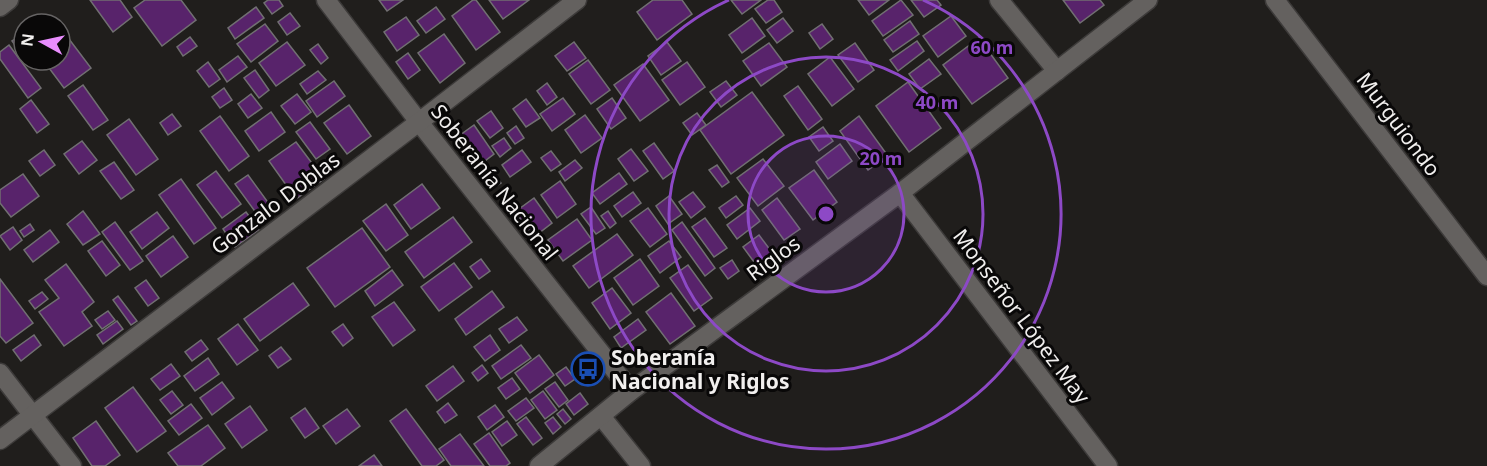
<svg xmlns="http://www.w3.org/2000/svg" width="1487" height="466" font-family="'Noto Sans',sans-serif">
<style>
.building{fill:#58236b;stroke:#716f72;stroke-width:1.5}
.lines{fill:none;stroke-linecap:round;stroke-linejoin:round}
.minor-casing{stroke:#3d3b3a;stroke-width:21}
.minor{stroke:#64615f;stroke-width:18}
.ring{fill:none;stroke:#8d49c6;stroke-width:3}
.labels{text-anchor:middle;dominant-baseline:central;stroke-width:6;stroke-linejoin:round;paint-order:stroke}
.street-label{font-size:21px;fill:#f1efee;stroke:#090808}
.poi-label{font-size:21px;font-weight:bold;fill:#f1efee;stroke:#090808;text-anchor:start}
.centre{fill:#8d49c6;stroke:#090808;stroke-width:3}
.ring-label{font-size:18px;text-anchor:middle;font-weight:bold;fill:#8d49c6;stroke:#090808;stroke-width:6;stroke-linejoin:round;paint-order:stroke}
</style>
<rect width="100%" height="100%" fill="#201e1c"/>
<g class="building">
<polygon points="90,0 120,0 132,17 113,32"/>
<polygon points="145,0 181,0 196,20 162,46 134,8"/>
<polygon points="268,0 279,0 283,6 272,14 264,3"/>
<polygon points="379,0 403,0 387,11"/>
<polygon points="473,0 476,0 500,32 476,50 452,16"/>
<polygon points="489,0 529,0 503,19"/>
<polygon points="653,0 682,0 692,14 657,40 637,12"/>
<polygon points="731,0 761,0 742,14"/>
<polygon points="768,0 774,0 782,12 766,23 755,9"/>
<polygon points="858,0 889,0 869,15"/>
<polygon points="901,0 913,15 883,36 872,21"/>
<polygon points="911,0 937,0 941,5 924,17"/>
<polygon points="1063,0 1100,0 1104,5 1080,23"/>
<polygon points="256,7 264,18 235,39 228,28"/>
<polygon points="436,7 445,19 426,33 417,21"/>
<polygon points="290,13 300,26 287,35 278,22"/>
<polygon points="951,16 966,36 938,57 923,36"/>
<polygon points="406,17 419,35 397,51 384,32"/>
<polygon points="752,18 765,36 742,53 729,35"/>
<polygon points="783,18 793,31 777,43 767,30"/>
<polygon points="910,21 919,34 893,52 884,40"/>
<polygon points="265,24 278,41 251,62 237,44"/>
<polygon points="822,24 833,39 820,49 809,33"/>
<polygon points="24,33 24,57 12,41"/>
<polygon points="444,34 465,63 440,83 418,53"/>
<polygon points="190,37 197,46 183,56 177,47"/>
<polygon points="979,38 1008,78 972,104 943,65"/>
<polygon points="69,39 91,68 64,88 43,60 60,60 60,45"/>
<polygon points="917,41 924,51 898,71 890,60"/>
<polygon points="287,42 305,65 276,86 259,63"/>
<polygon points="574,42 586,58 567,71 555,56"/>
<polygon points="667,42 681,61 661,75 648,56"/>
<polygon points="769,43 787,67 761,86 743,61"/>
<polygon points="855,43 874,70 858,82 838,55"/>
<polygon points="318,44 328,58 321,64 310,50"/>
<polygon points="9,45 41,88 28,98 0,59 0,52"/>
<polygon points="408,53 420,70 408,79 396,62"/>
<polygon points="238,56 247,67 227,82 219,70"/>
<polygon points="830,57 854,89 832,106 808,74"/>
<polygon points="929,59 941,74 920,89 909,74"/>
<polygon points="588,60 610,90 591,104 569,74"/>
<polygon points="208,62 220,79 209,87 197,71"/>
<polygon points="687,62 705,87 680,105 662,80"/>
<polygon points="643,64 669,100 640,121 614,85"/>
<polygon points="255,70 269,90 259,98 244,78"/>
<polygon points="318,71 326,80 307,94 300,84"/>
<polygon points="334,81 345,96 317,117 306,101"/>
<polygon points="726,81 737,95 721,107 710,92"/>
<polygon points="908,82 941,128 909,152 876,106"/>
<polygon points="547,83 557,97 547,105 537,91"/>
<polygon points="83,85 108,120 93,130 68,96"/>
<polygon points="798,86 822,119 808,130 784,96"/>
<polygon points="224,88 232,100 220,108 212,97"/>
<polygon points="752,92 784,135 731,174 700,130"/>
<polygon points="251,94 262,108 248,118 238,104"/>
<polygon points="297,94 311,112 295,124 281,106"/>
<polygon points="563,98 575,114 552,131 540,114"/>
<polygon points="612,98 626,118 611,129 597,109"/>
<polygon points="526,99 540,118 526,127 513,109"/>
<polygon points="31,100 49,124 37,133 20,109"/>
<polygon points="349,105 371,136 347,154 324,123"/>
<polygon points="491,111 503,128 490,138 477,121"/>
<polygon points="271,112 285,132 259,151 245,131"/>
<polygon points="697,113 706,125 692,135 683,123"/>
<polygon points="172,114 181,126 168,135 160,123"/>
<polygon points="585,115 602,138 581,153 565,130"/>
<polygon points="220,116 249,156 229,171 200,131"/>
<polygon points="859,116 888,156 868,170 840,131"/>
<polygon points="129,119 158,159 136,175 107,135"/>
<polygon points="310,122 330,149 316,159 296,132"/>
<polygon points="474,125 494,154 477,167 456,138"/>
<polygon points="516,126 524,138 515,144 507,133"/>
<polygon points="823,127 833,141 819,151 809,137"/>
<polygon points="504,138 511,148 500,157 492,146"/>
<polygon points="82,141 97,160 79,174 64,154"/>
<polygon points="296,142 324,179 296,199 269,161"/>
<polygon points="654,143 674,171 663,179 643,151"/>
<polygon points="840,144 852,161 828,179 816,162"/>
<polygon points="631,149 648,171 634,181 618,159"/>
<polygon points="44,150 55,165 40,176 29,161"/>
<polygon points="522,150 531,162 510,177 502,165"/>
<polygon points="551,151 561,164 551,171 541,158"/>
<polygon points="763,159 784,186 758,206 737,178"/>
<polygon points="575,160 582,168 565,181 559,172"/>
<polygon points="114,162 134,190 121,199 100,171"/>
<polygon points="717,165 729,182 722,187 709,170"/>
<polygon points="491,169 501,183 490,190 481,177"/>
<polygon points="814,170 837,202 813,220 789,188"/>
<polygon points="216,171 241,204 222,218 197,185"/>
<polygon points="619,173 627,184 600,204 592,193"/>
<polygon points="23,174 39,196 11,217 0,203 0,190"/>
<polygon points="248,175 275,212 262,221 235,184"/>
<polygon points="181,179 216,228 194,244 159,195"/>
<polygon points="560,181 576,204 557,218 541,195"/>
<polygon points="422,184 440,208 411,229 394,205"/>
<polygon points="633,192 641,203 622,217 614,206"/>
<polygon points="693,192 705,207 691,218 679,202"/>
<polygon points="669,196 682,214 668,224 656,206"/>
<polygon points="736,196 743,205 726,218 719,208"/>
<polygon points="534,198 552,223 534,237 515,212"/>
<polygon points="777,198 800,229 784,240 762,210"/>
<polygon points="386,204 408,235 386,251 363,221"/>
<polygon points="591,207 605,228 596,234 581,214"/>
<polygon points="648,208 667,234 650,247 630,221"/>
<polygon points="750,208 760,221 737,239 727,225"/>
<polygon points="83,211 100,234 83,245 67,224"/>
<polygon points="608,211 616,223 610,228 601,216"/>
<polygon points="157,212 169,228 142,249 130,232"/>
<polygon points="246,212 259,230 235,247 223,229"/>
<polygon points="453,217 472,242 424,278 405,252"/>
<polygon points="705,218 727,248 714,257 692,227"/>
<polygon points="577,219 592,240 563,261 548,240"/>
<polygon points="115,222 143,261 130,270 102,232"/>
<polygon points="682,222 715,268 705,276 672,230"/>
<polygon points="30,224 34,230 24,237 20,231"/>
<polygon points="13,227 22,240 10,250 0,236"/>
<polygon points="362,228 390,267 335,307 307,268"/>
<polygon points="50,230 59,242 33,262 24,250"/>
<polygon points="617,234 633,255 589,288 573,266"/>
<polygon points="759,235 774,255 757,266 743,247"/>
<polygon points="173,236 188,257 161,277 146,256"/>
<polygon points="102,241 120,265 106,276 88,251"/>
<polygon points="669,241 681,257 660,273 648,256"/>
<polygon points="481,259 490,271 479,279 470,267"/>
<polygon points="640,259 659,286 633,305 614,278"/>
<polygon points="732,260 739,271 728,279 720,268"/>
<polygon points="454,263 472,287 439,311 421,287"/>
<polygon points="66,264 94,302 82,312 92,326 64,346 39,312 59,298 45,280"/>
<polygon points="688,265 712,298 694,311 670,278"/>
<polygon points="392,270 403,285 375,306 365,291"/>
<polygon points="0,279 33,323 6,343 0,336"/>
<polygon points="146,280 159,298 148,306 135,288"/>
<polygon points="293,283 309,305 260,341 244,319"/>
<polygon points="612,288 631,313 610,329 592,303"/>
<polygon points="492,291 504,307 466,335 455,319"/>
<polygon points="42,292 48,299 35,309 29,301"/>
<polygon points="671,293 695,326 670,344 646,312"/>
<polygon points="118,296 137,321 131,325 113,300"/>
<polygon points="394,302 415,330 393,346 372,317"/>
<polygon points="108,311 115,320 102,329 95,320"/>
<polygon points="517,317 527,330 509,343 499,329"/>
<polygon points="638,319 646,330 621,348 614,337"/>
<polygon points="117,321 123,329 103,344 97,335"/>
<polygon points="238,324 258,350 237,365 218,339"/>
<polygon points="343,324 353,338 343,346 332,332"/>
<polygon points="34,335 41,345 21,361 13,350"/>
<polygon points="490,335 500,350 485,361 474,347"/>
<polygon points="201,340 208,349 192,361 185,352"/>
<polygon points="521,345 531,358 501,379 492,366"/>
<polygon points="281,347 291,359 278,368 269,356"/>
<polygon points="539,355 554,375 530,393 515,373"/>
<polygon points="208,358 219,374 195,391 184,376"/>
<polygon points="171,364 180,376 160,390 151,379"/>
<polygon points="482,365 488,373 478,381 472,373"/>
<polygon points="453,366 464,381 437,401 426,386"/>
<polygon points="566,367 575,379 565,386 556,374"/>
<polygon points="512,378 520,389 506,399 498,388"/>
<polygon points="222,382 234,398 212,415 200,398"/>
<polygon points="555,382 568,400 559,407 545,389"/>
<polygon points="133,387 166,431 137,452 105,408"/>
<polygon points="172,391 183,405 171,414 160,400"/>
<polygon points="543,391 557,410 545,419 531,400"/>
<polygon points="580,393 588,404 574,415 566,404"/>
<polygon points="526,398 534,408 516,421 508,411"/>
<polygon points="448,403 457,415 445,423 437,412"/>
<polygon points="191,404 202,418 179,435 168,421"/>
<polygon points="495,405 504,417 487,430 478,417"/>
<polygon points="250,406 267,430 242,448 225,424"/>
<polygon points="305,408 319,428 305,438 291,418"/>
<polygon points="347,409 360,426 336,444 323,426"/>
<polygon points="406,409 444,460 436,466 422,466 390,421"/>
<polygon points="563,409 571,419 565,424 557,414"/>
<polygon points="526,417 542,438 533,445 517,424"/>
<polygon points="553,417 561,427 553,434 545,423"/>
<polygon points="96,421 120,455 105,466 92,466 73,438"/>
<polygon points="507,421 517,435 502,446 492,432"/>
<polygon points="208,425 225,448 201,466 178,466 168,453"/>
<polygon points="489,433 510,463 506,466 490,466 474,444"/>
<polygon points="460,434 484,466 451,466 439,449"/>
<polygon points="374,455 382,466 359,466"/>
</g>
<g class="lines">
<g class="minor-casing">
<g id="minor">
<polyline points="326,0 419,122 631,391"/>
<polyline points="999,0 1057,71"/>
<polyline points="1275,0 1487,276"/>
<polyline points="0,7 9,0"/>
<polyline points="900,193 1108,466"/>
<polyline points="0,373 72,466"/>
<polyline points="601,416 641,466"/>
<polyline points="0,440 419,122 577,0"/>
<polyline points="539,466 631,391 900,193 1148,0"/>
</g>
</g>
<use href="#minor" class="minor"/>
</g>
<circle cx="826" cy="214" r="78" fill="#8d49c6" fill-opacity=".12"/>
<g class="ring">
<circle cx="826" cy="214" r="78"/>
<circle cx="826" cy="214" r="157"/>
<path d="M923 0A235 235 0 1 1 729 0"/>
</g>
<defs>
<g id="bus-ring" transform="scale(1.725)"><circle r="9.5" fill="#090808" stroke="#1a4fb4" stroke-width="1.5"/><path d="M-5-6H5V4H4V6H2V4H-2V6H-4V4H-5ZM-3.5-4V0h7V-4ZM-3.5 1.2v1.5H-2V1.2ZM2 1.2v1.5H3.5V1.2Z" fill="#1a4fb4"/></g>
</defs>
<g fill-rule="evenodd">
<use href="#bus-ring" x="588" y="369"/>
</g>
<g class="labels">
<g class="street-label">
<text transform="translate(1399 124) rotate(53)">Murguiondo</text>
<text transform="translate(495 182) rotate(52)">Soberanía Nacional</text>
<text transform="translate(275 203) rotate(-37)">Gonzalo Doblas</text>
<text transform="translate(773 258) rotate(-36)">Riglos</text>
<text transform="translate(1022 316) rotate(53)">Monseñor López May</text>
</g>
<g class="poi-label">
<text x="611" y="357">Soberanía<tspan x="611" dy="24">Nacional y Riglos</tspan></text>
</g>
</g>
<circle cx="826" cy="214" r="9" class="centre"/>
<g class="ring-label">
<text x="992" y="54">60 m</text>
<text x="937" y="109">40 m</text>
<text x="881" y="165">20 m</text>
</g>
<g transform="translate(42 42) rotate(278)"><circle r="28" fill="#090808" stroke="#666464" stroke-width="1.5"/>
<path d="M0-4.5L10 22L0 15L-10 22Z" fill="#e98dfe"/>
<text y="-9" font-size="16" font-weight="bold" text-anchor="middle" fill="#f1efee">N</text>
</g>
</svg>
